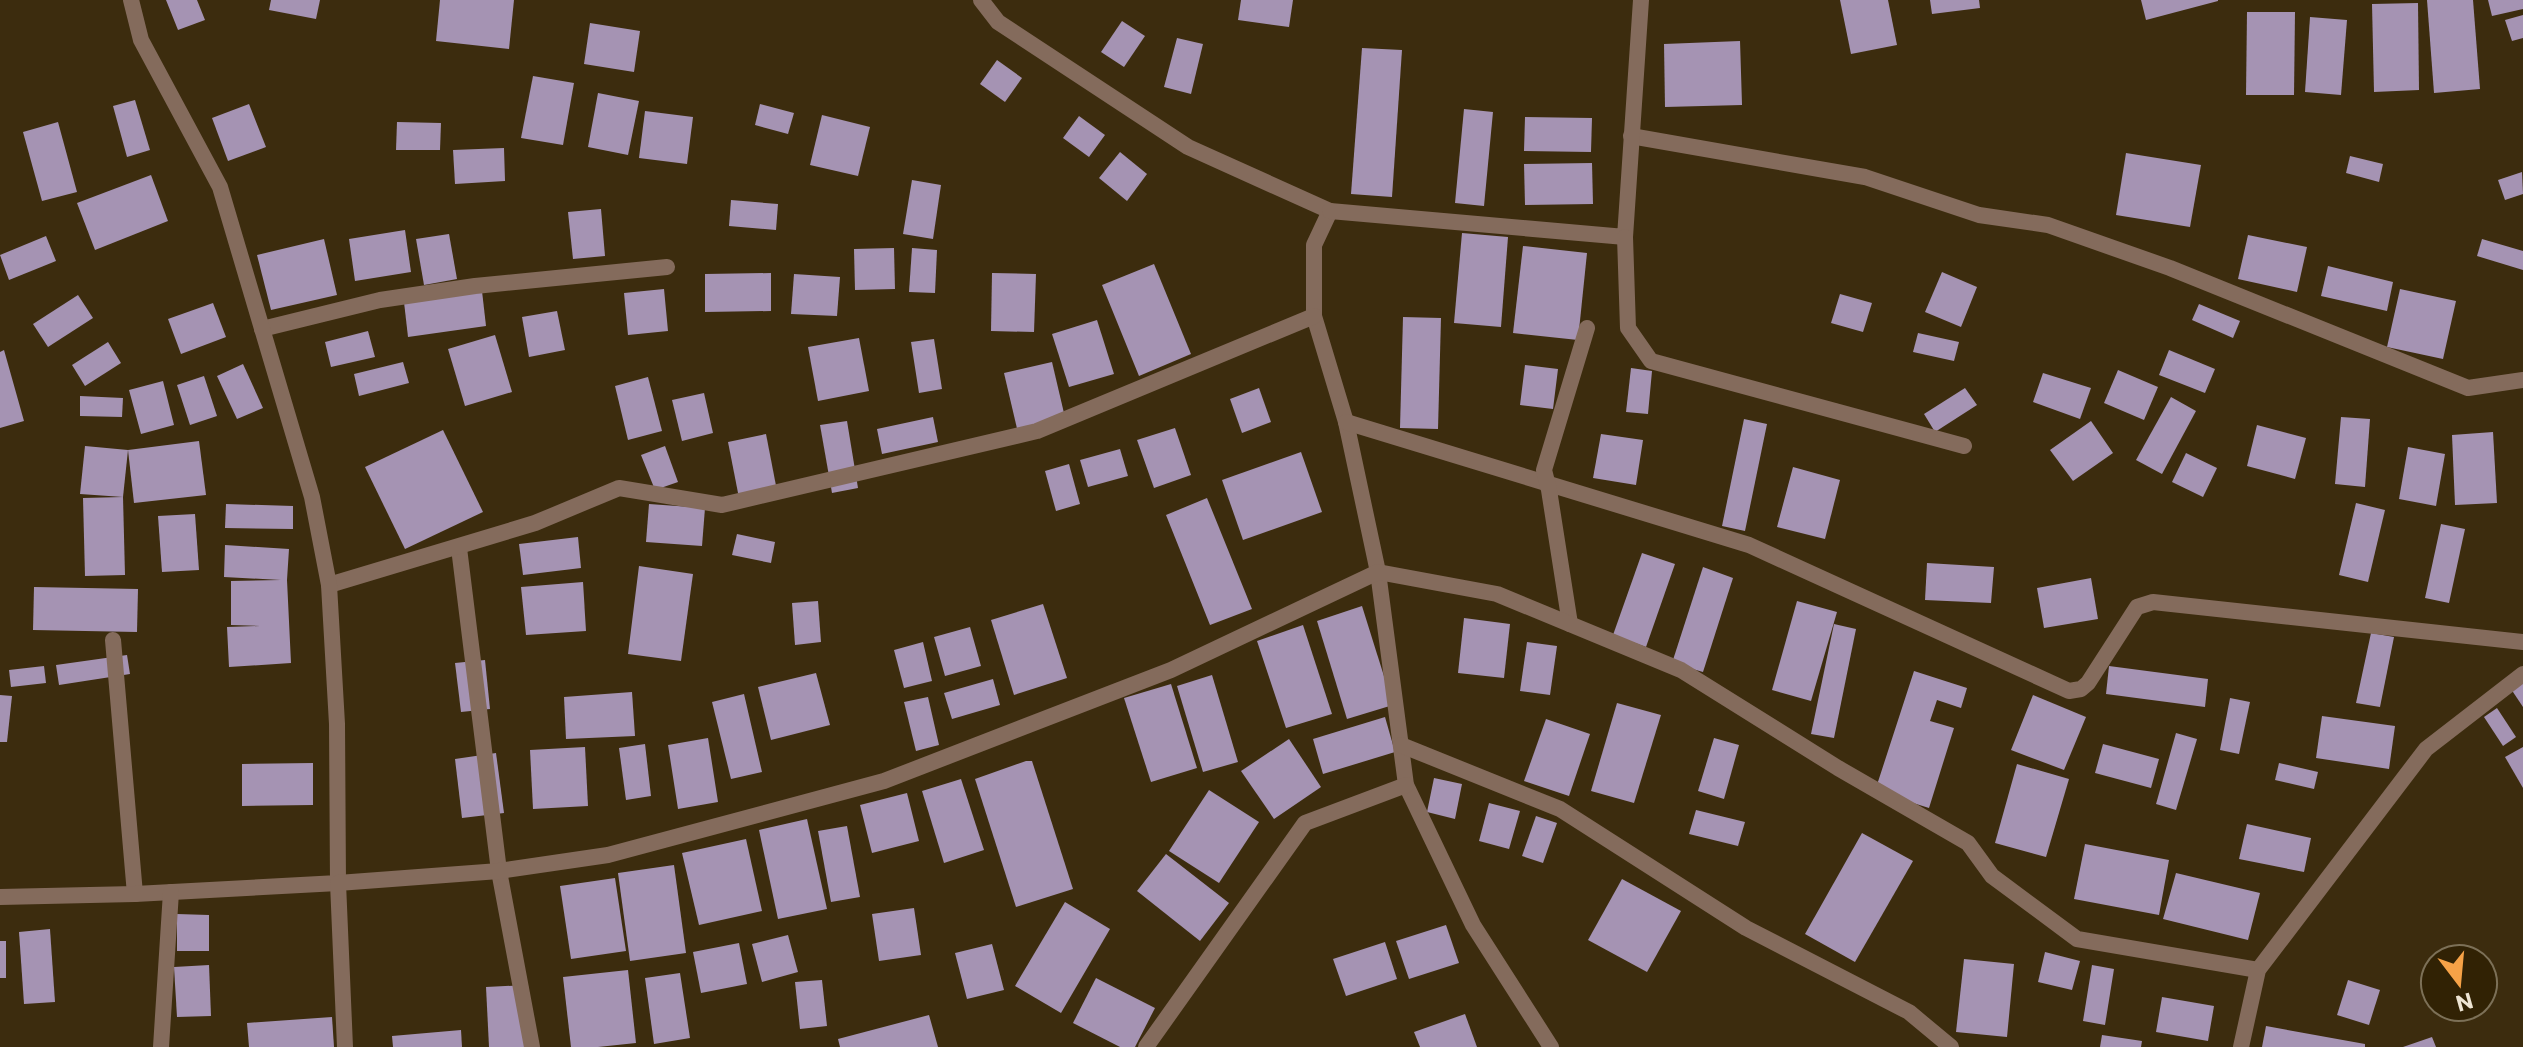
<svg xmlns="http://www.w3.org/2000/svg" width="2523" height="1047" font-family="Commissioner,sans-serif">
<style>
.building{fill:#a593b3}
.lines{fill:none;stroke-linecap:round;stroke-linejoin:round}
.street{stroke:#846b5c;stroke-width:16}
</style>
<rect width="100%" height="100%" fill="#3c2c0e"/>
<g class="building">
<polygon points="166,0 197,0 205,20 178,30"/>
<polygon points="271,0 320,0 316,19 269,10"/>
<polygon points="440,0 514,0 509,49 436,41"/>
<polygon points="1241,0 1293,0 1289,27 1238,20"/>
<polygon points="1840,0 1888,0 1897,45 1851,54"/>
<polygon points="1930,0 1979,0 1980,8 1932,14"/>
<polygon points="2141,0 2218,0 2218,1 2146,20"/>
<polygon points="2427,0 2473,0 2480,89 2434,93"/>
<polygon points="2488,0 2523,0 2523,9 2492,16"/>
<polygon points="2418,3 2419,90 2374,92 2372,4"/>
<polygon points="2247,12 2295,12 2294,95 2246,95"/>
<polygon points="2523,15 2523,38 2512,41 2505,20"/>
<polygon points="2310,17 2347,20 2341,95 2305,92"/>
<polygon points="1122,21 1145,36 1124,67 1101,52"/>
<polygon points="590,23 640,31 634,72 584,64"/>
<polygon points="1177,38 1203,44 1191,94 1164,87"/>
<polygon points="1740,41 1742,105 1665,107 1664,44"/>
<polygon points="1362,48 1402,50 1392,197 1351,194"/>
<polygon points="997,60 1022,78 1005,102 980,84"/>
<polygon points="533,76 574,83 563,145 521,138"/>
<polygon points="598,93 639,101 628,155 588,147"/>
<polygon points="135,100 150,150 127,157 113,106"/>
<polygon points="249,104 266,147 228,161 212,118"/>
<polygon points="760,104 794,113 788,134 755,125"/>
<polygon points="1464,109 1493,112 1484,206 1455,203"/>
<polygon points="645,111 693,117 687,164 639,158"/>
<polygon points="822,115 870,127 858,176 810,165"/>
<polygon points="1079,116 1105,135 1089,157 1063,138"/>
<polygon points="1525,117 1592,118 1591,152 1524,151"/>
<polygon points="58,122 77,192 42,201 23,132"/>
<polygon points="397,122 441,123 440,150 396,150"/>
<polygon points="504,148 505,181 455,184 453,150"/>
<polygon points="1120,152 1147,174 1127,201 1099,178"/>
<polygon points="2126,153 2201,165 2190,227 2116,215"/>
<polygon points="2350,156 2383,164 2379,182 2346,173"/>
<polygon points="1592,163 1593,204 1525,205 1524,164"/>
<polygon points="2522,172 2523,194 2505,200 2498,180"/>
<polygon points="151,175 168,221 95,250 77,203"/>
<polygon points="912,180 941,185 933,239 903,234"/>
<polygon points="731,200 778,204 776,230 729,226"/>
<polygon points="601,209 605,256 573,259 568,212"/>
<polygon points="405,230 411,272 355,281 349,239"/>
<polygon points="1462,233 1508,237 1501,327 1454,323"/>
<polygon points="449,234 457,279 424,285 416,239"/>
<polygon points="2248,235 2307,247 2297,292 2238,279"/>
<polygon points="46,236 56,261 9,280 0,255"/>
<polygon points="324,239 337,295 271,310 257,255"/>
<polygon points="2482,239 2523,251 2523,270 2477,256"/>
<polygon points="1523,246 1587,253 1578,340 1513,333"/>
<polygon points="894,248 895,289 855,290 854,249"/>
<polygon points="912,248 937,250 935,293 909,292"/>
<polygon points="1154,264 1191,354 1139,376 1102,285"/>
<polygon points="2328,266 2393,282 2387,311 2321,296"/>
<polygon points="1942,272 1977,287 1961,327 1925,312"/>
<polygon points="771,273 771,311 705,312 705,274"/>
<polygon points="992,273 1036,274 1034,332 991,331"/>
<polygon points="794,274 840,277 837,316 791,314"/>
<polygon points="664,289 668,331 628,335 624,293"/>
<polygon points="2400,289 2456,301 2443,359 2387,347"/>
<polygon points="482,291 486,326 408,337 404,302"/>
<polygon points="1840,294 1872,303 1863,332 1831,323"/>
<polygon points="78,295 93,318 48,347 33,324"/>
<polygon points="213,303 226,337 181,354 168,319"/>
<polygon points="2199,304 2240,321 2233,338 2192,320"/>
<polygon points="557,311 565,350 529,357 522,317"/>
<polygon points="1403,317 1441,318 1438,429 1400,428"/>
<polygon points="1097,320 1114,374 1069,387 1052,334"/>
<polygon points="368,331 375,357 331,367 325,342"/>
<polygon points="1918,333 1959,342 1954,361 1913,352"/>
<polygon points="495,335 512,392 465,406 448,349"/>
<polygon points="859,338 869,391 818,401 808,347"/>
<polygon points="934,339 942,389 919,393 911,342"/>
<polygon points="108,342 121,363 85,386 72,365"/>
<polygon points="4,350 24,421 0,428 0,352"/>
<polygon points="2169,350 2215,369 2205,393 2159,375"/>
<polygon points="403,362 409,383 359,396 354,374"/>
<polygon points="1052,362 1067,426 1019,437 1004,373"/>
<polygon points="243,364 263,408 237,419 217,376"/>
<polygon points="1525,365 1558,369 1553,409 1520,405"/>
<polygon points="1631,368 1652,371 1648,414 1626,412"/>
<polygon points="2118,370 2158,387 2144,420 2104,403"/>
<polygon points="2043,373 2091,388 2080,419 2033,402"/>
<polygon points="204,376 217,416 190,425 177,385"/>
<polygon points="648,377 662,431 628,440 615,386"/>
<polygon points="163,381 174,425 141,434 129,390"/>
<polygon points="1259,388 1271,422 1242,433 1230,399"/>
<polygon points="1965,388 1977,405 1935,432 1924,414"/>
<polygon points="704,393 713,433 682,441 672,400"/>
<polygon points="80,396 123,398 122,417 80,416"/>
<polygon points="2171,397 2196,411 2162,474 2136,460"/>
<polygon points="933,417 938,442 882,454 877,429"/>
<polygon points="2341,417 2370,419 2365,487 2335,484"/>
<polygon points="1744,419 1767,424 1745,531 1722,526"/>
<polygon points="847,421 858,488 832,493 820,425"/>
<polygon points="2091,421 2113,453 2073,481 2050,450"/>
<polygon points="2257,425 2306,438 2295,479 2247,466"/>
<polygon points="1175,428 1191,475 1154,488 1137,440"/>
<polygon points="443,430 483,512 405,549 365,467"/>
<polygon points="2493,432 2497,503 2455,505 2452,435"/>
<polygon points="766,434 778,496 740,503 728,442"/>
<polygon points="1601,434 1643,440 1636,485 1593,478"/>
<polygon points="199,441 206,495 134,503 128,450"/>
<polygon points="85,446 128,450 123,497 80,494"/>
<polygon points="665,446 678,482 655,490 641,455"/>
<polygon points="2408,447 2445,454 2436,506 2399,499"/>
<polygon points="1120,449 1128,476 1088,487 1080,460"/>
<polygon points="1301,452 1322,512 1243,540 1222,480"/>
<polygon points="2186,453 2217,468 2203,497 2172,482"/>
<polygon points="1069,464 1080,504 1056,511 1045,471"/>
<polygon points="1793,467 1840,480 1825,539 1777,527"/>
<polygon points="123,497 125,575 85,576 83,498"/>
<polygon points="1207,498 1252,609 1210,625 1166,515"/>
<polygon points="2356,503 2385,510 2368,582 2339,575"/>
<polygon points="226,504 293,506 293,529 225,528"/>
<polygon points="649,504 705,508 702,546 646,542"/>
<polygon points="195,514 199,570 162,572 158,516"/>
<polygon points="2441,524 2465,529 2449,603 2425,598"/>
<polygon points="737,534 775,542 771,563 732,555"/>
<polygon points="578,537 581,568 523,575 519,544"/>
<polygon points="225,545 289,549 287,580 291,663 229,667 227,627 260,626 231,625 231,581 281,580 224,577"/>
<polygon points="1642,553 1675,564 1646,647 1613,635"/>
<polygon points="1927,563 1994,567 1991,603 1925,600"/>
<polygon points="639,566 693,574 681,661 628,654"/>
<polygon points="1703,567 1733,578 1703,672 1672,663"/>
<polygon points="2091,578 2098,619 2044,628 2037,588"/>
<polygon points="583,582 586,631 526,635 521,587"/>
<polygon points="34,587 138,589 137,632 33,630"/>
<polygon points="818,601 821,642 795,645 792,603"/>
<polygon points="1797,601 1837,612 1811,701 1772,690"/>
<polygon points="1043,604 1067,678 1014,695 991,620"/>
<polygon points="1362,606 1393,705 1347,719 1317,621"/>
<polygon points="1464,618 1510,624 1504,678 1458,673"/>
<polygon points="1834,624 1856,629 1834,738 1811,734"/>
<polygon points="1303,625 1332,714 1286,728 1257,641"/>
<polygon points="970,627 981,666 945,676 934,637"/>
<polygon points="2371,633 2394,637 2380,707 2356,703"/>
<polygon points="923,642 932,681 904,688 894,650"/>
<polygon points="1527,642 1557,646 1550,695 1520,691"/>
<polygon points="127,655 130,674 59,685 56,665"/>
<polygon points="485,660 490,709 461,712 455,663"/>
<polygon points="44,666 46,683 11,687 9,670"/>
<polygon points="2109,666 2208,679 2205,707 2106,694"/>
<polygon points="1914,671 1967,688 1961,708 1937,700 1930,721 1954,728 1929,808 1875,791"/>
<polygon points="816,673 830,725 771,740 758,687"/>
<polygon points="1212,675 1238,762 1203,772 1177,686"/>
<polygon points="2523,677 2523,707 2509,686"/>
<polygon points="993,679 1000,705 952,719 944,693"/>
<polygon points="1171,684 1197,768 1151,782 1124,698"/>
<polygon points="632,692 635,736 566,739 564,697"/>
<polygon points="744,694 762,772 731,779 712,702"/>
<polygon points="0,695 12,696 7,742 0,742"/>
<polygon points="2033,695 2086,717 2064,770 2011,750"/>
<polygon points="928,697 939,745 916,751 904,702"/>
<polygon points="2230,698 2250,702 2239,754 2220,750"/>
<polygon points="1617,703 1661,715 1634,803 1591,791"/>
<polygon points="2497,708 2516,737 2503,746 2484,717"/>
<polygon points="2322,716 2395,726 2389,769 2316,758"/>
<polygon points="1385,717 1395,752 1323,774 1313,739"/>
<polygon points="1546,719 1590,734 1569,796 1524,781"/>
<polygon points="2176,733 2197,739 2176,810 2156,804"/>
<polygon points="708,738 718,802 678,809 668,745"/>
<polygon points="1714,738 1739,745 1724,799 1698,791"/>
<polygon points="1289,739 1321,787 1274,819 1241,771"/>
<polygon points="645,744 651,796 626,800 619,748"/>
<polygon points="2103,744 2159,759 2151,788 2095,773"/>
<polygon points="585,747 588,806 533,809 530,750"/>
<polygon points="2523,747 2523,788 2505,757"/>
<polygon points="496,753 504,813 462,818 455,759"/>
<polygon points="1026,761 1032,761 1073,889 1016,907 975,779"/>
<polygon points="313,763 313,805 242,806 242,764"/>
<polygon points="2279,763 2318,772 2314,789 2275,780"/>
<polygon points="2017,764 2069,779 2046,857 1995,843"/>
<polygon points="1434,778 1462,784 1455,819 1427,812"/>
<polygon points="961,779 984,850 944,863 922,791"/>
<polygon points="1209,790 1259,822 1219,883 1169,851"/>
<polygon points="907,793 919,841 872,853 860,805"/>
<polygon points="1489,803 1520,811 1509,849 1479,841"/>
<polygon points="1696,810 1745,822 1738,846 1689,834"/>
<polygon points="1536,816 1557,823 1543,863 1522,856"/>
<polygon points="807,819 827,909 778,919 759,830"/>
<polygon points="2247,824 2311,838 2304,872 2239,859"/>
<polygon points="847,826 860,897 831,902 818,831"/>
<polygon points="1862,833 1913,861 1855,962 1805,934"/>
<polygon points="746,839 762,911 699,925 682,853"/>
<polygon points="2085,844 2169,860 2159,915 2074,899"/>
<polygon points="1166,854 1229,903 1200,941 1137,891"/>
<polygon points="674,865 686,953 630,961 618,873"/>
<polygon points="2176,873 2260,893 2248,940 2163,919"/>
<polygon points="615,878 626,951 571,959 560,886"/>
<polygon points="1622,879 1681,911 1647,972 1588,940"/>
<polygon points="1065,902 1110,929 1061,1013 1015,986"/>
<polygon points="914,908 921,955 879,961 872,914"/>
<polygon points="177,914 209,915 209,951 177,951"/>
<polygon points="1446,925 1459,963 1409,979 1396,941"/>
<polygon points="50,929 55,1002 24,1004 19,932"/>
<polygon points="788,935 798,972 762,982 752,944"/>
<rect x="0" y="941" width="6" height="37"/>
<polygon points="1385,942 1397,979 1346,996 1333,959"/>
<polygon points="739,943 747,984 701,993 693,952"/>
<polygon points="992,944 1004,990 967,999 955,953"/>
<polygon points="2045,952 2080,961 2072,990 2038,982"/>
<polygon points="1964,959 2014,964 2007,1037 1956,1032"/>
<polygon points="209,965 211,1016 177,1017 174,967"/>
<polygon points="2092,965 2114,969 2105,1025 2083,1021"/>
<polygon points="628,970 636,1043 598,1047 571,1047 563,977"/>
<polygon points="680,973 690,1038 654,1044 645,978"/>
<polygon points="1096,978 1155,1008 1135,1047 1120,1047 1073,1023"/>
<polygon points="822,980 827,1026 800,1029 795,982"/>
<polygon points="2348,980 2380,990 2369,1025 2337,1015"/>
<polygon points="528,985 531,1047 489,1047 486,987"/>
<polygon points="2162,997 2214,1006 2208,1041 2156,1032"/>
<polygon points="1465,1014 1477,1047 1420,1047 1414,1032"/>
<polygon points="929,1015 938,1047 840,1047 838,1039"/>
<polygon points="332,1017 334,1047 249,1047 247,1023"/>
<polygon points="2266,1026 2365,1044 2365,1047 2262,1047"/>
<polygon points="461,1030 462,1047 393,1047 392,1036"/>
<polygon points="2102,1035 2142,1041 2141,1047 2100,1047"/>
<polygon points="2432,1037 2436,1047 2403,1047"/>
</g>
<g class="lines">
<g class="street">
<polyline points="981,0 998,22 1188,147 1330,211 1314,245 1314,316 1346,422 1378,572 1406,785 1473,925 1551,1047"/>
<polyline points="1631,136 1865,177 1979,215 2048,225 2170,268 2468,388 2523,380"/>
<polyline points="1330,211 1625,237 1641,0"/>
<polyline points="1625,237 1628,328 1651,361 1964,446"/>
<polyline points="262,329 380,300 475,286 667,267"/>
<polyline points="1346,422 1749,545 2069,691 2081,689 2088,683 2137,607 2153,602 2523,642"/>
<polyline points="459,548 499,871 532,1047"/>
<polyline points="329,585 535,523 619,488 722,505 1037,431 1314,316"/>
<polyline points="1570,624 1549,490 1544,470 1587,328"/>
<polyline points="113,640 135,894"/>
<polyline points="1401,745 1560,809 1746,928 1909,1012 1951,1047"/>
<polyline points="0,897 135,894 338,883 337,724 329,585 312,497 220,187 141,40 131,0"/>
<polyline points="161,1047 171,892"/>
<polyline points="345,1047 338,883 499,871 608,855 884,781 1171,670 1378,572 1497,594 1681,670 1838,768 1968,843 1992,876 2077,939 2258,970"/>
<polyline points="1146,1047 1305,823 1406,785"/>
<polyline points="2241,1047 2258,970 2426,749 2523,674"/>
</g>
</g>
<g transform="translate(2459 983) rotate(164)"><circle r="38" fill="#312204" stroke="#7c7057" stroke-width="2"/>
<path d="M0-6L14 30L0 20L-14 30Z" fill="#f6a247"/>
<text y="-12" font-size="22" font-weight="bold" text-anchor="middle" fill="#ede4d3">N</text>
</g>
</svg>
